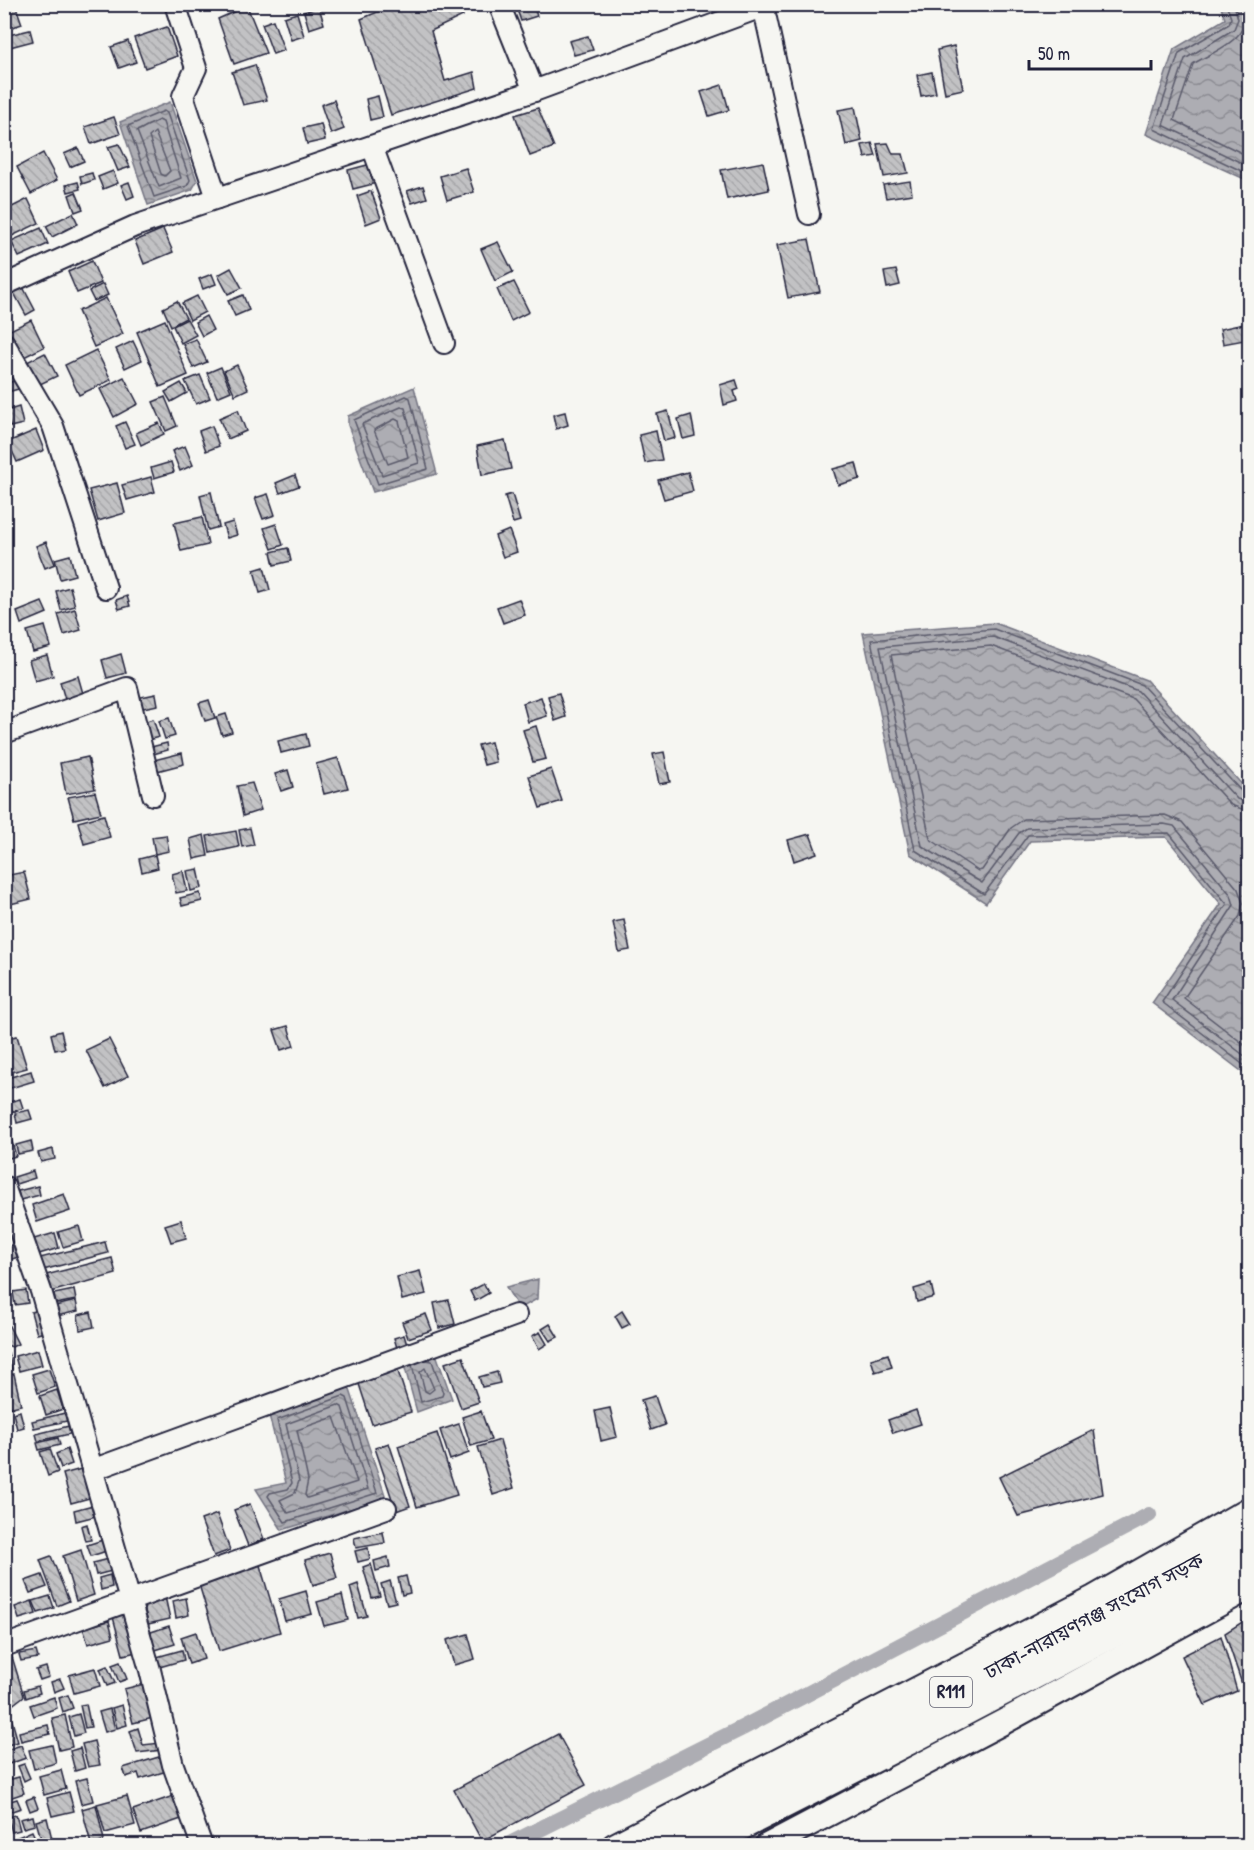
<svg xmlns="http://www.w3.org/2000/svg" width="1254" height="1850" viewBox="0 0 1254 1850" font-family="'Patrick Hand','Noto Sans Bengali',sans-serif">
<defs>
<pattern id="water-waves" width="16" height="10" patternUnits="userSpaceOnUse" patternTransform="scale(1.5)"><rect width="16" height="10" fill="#adadb3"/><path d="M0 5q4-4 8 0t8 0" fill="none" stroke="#8c8c93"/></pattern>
<pattern id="building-back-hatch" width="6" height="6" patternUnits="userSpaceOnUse" patternTransform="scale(1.5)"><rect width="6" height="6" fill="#c2c2c4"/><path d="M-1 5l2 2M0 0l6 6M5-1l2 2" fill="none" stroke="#a6a6a9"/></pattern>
</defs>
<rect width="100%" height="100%" fill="#f6f6f2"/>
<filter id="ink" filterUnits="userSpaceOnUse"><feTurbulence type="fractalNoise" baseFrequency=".0167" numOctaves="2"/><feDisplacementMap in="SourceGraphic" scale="12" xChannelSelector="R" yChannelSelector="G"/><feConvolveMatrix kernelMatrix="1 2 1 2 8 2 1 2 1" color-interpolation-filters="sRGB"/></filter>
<g filter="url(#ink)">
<g fill="url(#water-waves)" stroke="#757583" stroke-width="1.5">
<polygon points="1220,5 1249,5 1249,181 1146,134 1174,49 1225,19"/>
<polygon points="170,102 197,181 192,190 148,205 120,122"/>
<polygon points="414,387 437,474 373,492 348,425 348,416"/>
<polygon points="995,623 1146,680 1249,792 1249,1077 1152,1003 1221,904 1166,837 1030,841 986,903 910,854 863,633"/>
<polygon points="538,1279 537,1299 519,1309 506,1287"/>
<polygon points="435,1351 452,1399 417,1412 403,1361"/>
<polygon points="349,1387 386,1498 282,1530 256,1489 286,1483 269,1415"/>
</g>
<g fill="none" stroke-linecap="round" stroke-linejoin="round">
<g stroke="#5a5a6b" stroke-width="1.5">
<polyline points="1226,4 1231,18 1229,24 1179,53 1154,129 1250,175"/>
<polyline points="1234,4 1238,19 1234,29 1185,59 1163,125 1250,167"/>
<path d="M1244,4C1254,39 1216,50 1193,64L1174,120L1250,157"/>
<polygon points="164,111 167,113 190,180 187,186 154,197 128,126"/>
<polygon points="159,120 163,122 181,178 159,187 137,131"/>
<polygon points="155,132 170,171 165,176 161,174 149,137"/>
<polygon points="406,396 410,398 428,469 378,484 354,420"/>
<polygon points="401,407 405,408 419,463 382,475 362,424"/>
<polygon points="395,419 399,421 408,457 388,464 374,430"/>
<polyline points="1250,795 1243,793 1142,685 994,629 871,640 915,850 984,894 1028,835 1169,833 1227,904 1162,1002 1250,1070"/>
<polyline points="1250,803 1237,799 1138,691 993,637 880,647 922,846 982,883 1019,833 1027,828 1164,824 1174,826 1231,895 1234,905 1172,1000 1250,1060"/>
<polyline points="1250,812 1231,805 1133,699 991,646 891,655 930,839 978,871 982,870 1011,828 1024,819 1165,815 1182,822 1238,889 1243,903 1240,916 1184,998 1250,1049"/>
<polyline points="412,1365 421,1402 442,1396 443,1393 432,1361 426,1360"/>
<polygon points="425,1368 434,1389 429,1393 425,1391 420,1372"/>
<polygon points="343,1396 347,1398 377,1493 285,1522 268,1496 270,1493 288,1489 292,1483 277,1420"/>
<polygon points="338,1405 342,1407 368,1489 288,1513 280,1500 295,1493 299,1481 286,1424"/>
<polygon points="334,1417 357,1482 307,1498 305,1495 308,1480 297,1430"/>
</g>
<polyline stroke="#adadb3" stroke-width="16" points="506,1846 744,1727 1149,1515"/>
</g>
<g fill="url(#building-back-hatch)" stroke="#22223b" stroke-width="1.5">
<polygon points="15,4 22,24 4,30 4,8"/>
<polygon points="396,4 457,4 463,16 431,31 445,81 474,72 477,88 391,115 361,19"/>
<polygon points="515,4 533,4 537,16 521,21"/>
<polygon points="247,6 266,53 234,64 218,19"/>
<polygon points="319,7 324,24 309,29 304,12"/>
<polygon points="297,13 304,36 291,40 284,17"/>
<polygon points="273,20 284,50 273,54 262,24"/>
<polygon points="167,27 177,56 145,68 134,38"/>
<polygon points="30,30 33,41 6,48 4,36"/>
<polygon points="588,36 593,50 574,55 569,41"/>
<polygon points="128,41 136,62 119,68 111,47"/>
<polygon points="954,46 963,89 945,93 937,50"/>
<polygon points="255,65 267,100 243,105 232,72"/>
<polygon points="932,72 936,93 921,96 917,75"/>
<polygon points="722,85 729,110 709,116 701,92"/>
<polygon points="378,96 383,117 370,120 366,99"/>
<polygon points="334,100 344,129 331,134 321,105"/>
<polygon points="855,107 862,141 846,145 838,110"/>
<polygon points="538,108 554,147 530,156 515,115"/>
<polygon points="114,117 120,134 91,144 85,127"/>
<polygon points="321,124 325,140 307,144 303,128"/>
<polygon points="872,143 876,156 865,158 862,145"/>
<polygon points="888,143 893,154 903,154 908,173 884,177 877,144"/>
<polygon points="119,144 130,167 118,171 108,147"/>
<polygon points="78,148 84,161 70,167 64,154"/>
<polygon points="43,153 57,180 31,194 17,167"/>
<polygon points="763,162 769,190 727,199 721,170"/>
<polygon points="375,163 381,182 353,189 348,170"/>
<polygon points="466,168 474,192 447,200 440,176"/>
<polygon points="113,171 118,183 103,189 98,177"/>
<polygon points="92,173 94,180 82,184 80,176"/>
<polygon points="910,181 912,194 886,198 883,185"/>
<polygon points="78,182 80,189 68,192 66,185"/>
<polygon points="129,182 134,196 127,199 121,185"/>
<polygon points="423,186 427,198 412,203 407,191"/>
<polygon points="371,191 381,218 366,224 357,196"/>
<polygon points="76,192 83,209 75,212 69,195"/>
<polygon points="28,199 39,223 10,237 4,226 4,211"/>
<polygon points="73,213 78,224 52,237 46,226"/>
<polygon points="41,228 48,244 19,257 11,241"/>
<polygon points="163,229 173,252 144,264 135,241"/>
<polygon points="809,239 820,292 788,298 777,245"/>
<polygon points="498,242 513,272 495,281 481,249"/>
<polygon points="92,261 101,283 77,293 68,272"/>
<polygon points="231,268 242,288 228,294 218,275"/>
<polygon points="896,270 900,285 887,288 884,272"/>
<polygon points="212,274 216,284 203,289 199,279"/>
<polygon points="514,282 529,312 511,321 497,289"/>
<polygon points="103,284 108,295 94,301 89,291"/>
<polygon points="23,287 35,310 26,315 14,293"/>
<polygon points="243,295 249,310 235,316 228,301"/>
<polygon points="197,296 205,312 190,320 182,303"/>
<polygon points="106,298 123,334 94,347 78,311"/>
<polygon points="177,301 186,318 171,326 163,308"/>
<polygon points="206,316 213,330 202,336 195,322"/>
<polygon points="187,319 196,335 181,343 173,326"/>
<polygon points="31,320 44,347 22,358 8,331"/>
<polygon points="165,320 188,375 160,387 137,332"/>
<polygon points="1249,323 1250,339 1223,344 1220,329"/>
<polygon points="196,339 207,362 193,368 183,344"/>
<polygon points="133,341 142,360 125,368 116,349"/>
<polygon points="96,350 111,380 79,395 65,365"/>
<polygon points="45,353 57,376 36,386 25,363"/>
<polygon points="237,365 248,389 235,395 224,371"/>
<polygon points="221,367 231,391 217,397 207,373"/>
<polygon points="200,375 210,398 196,404 185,381"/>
<polygon points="124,377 138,404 114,417 100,389"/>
<polygon points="24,378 26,387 4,393 4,384"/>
<polygon points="736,380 739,389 734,391 737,401 724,405 720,385"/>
<polygon points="181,383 187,393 171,402 165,392"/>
<polygon points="165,397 177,426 166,431 153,402"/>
<polygon points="19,407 23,424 10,427 6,411"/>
<polygon points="238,410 246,431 228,439 219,418"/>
<polygon points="668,411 675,438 664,441 657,414"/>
<polygon points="565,412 568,425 556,429 553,415"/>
<polygon points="691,415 695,436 683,439 678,419"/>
<polygon points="125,422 135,444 125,448 116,426"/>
<polygon points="159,423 164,434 141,445 136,433"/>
<polygon points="212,426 219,446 206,451 199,431"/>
<polygon points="36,430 44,450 17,462 8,442"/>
<polygon points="656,431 662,460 645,463 639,435"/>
<polygon points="505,440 511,469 482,475 477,446"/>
<polygon points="185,446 193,465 180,471 172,451"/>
<polygon points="171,462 174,472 154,478 151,468"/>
<polygon points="856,463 860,479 838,485 833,469"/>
<polygon points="688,472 693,491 664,499 658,480"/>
<polygon points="295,475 299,486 280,493 276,483"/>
<polygon points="151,477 155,492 127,500 122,485"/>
<polygon points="117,483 125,513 98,521 89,490"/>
<polygon points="211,492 219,527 208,530 200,495"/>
<polygon points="268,494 275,515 263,519 255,498"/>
<polygon points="512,494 520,521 513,523 505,496"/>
<polygon points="202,517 208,545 181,551 174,523"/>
<polygon points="233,522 237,535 227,538 223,525"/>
<polygon points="276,524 283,545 272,549 264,528"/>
<polygon points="509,530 517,552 503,557 495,536"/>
<polygon points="46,542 55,564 45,568 36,546"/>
<polygon points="288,548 291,561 274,565 271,552"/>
<polygon points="70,555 75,575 60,579 55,559"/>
<polygon points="264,567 270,590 260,593 254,570"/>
<polygon points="70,587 75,606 61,610 56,591"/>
<polygon points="127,596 130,606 119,609 116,600"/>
<polygon points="519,599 525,615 503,623 497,607"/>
<polygon points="42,602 47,613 21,624 17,612"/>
<polygon points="75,609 81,630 64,635 58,614"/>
<polygon points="45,626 51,647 33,652 27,631"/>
<polygon points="121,654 126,673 107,678 102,660"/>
<polygon points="47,655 53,676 35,681 29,660"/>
<polygon points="78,676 84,697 66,703 60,682"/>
<polygon points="559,693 566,717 555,721 548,696"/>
<polygon points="156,694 158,705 138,709 136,698"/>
<polygon points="541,697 547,716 528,722 523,703"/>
<polygon points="209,700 215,718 205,721 199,703"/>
<polygon points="226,714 232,732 222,735 216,717"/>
<polygon points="169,718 175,736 165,739 159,721"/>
<polygon points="153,719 159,737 148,740 143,722"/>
<polygon points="536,726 546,759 533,762 523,730"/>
<polygon points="306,734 309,746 281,753 278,741"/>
<polygon points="491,742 496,762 484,765 478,745"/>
<polygon points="167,743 168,750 153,754 151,747"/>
<polygon points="664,752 670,782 659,784 653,754"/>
<polygon points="182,753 184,764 157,771 154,760"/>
<polygon points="88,757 95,789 66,794 60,763"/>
<polygon points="338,758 348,788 324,794 316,764"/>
<polygon points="551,769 562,801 540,808 529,776"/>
<polygon points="288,770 293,787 281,791 275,774"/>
<polygon points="252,783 261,810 243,816 237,786"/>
<polygon points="95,792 101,813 74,819 68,797"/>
<polygon points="104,815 110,837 84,844 78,822"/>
<polygon points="250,828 254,845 242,847 239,830"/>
<polygon points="236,831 239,847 210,853 207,836"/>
<polygon points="810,834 817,853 794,861 788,840"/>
<polygon points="166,835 169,851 155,854 152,837"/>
<polygon points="204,835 208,856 194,859 190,839"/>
<polygon points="155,855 158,868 142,872 139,859"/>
<polygon points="198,869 202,888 191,891 187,871"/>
<polygon points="183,871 187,891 176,893 172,874"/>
<polygon points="24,872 31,899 6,905 4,876"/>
<polygon points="200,893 202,901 182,906 180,898"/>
<polygon points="624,920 630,950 619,952 613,922"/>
<polygon points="288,1026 294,1046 281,1050 274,1030"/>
<polygon points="61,1031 65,1048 55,1050 51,1034"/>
<polygon points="17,1036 27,1068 4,1074 4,1039"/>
<polygon points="109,1039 128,1076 105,1088 86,1050"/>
<polygon points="31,1071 34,1081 4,1090 4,1079"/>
<polygon points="20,1099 23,1108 12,1112 9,1102"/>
<polygon points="29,1110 32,1119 17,1123 15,1113"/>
<polygon points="11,1138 16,1156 6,1159 4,1140"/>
<polygon points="31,1141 33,1151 18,1154 16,1145"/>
<polygon points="53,1149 55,1159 41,1162 38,1153"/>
<polygon points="33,1171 35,1178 16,1184 14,1177"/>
<polygon points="38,1186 40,1195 20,1200 18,1191"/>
<polygon points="64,1194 70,1211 37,1222 32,1205"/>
<polygon points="181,1220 186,1238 171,1242 165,1225"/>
<polygon points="79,1226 83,1241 63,1247 58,1232"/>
<polygon points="55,1233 59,1248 39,1254 34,1239"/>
<polygon points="105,1242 108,1253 43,1270 40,1258"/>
<polygon points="19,1243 22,1256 5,1261 4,1247"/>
<polygon points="112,1258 116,1274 50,1292 46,1275"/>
<polygon points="420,1271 426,1294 402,1300 397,1277"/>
<polygon points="484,1284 489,1293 475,1301 470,1291"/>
<polygon points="931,1284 934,1297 917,1302 914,1289"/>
<polygon points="26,1290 28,1303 15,1305 13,1292"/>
<polygon points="74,1290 76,1300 55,1304 54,1294"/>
<polygon points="449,1300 455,1324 439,1328 434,1303"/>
<polygon points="76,1301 78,1311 57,1316 55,1306"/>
<polygon points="43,1309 49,1331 37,1334 31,1312"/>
<polygon points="622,1311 630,1324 622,1328 615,1316"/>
<polygon points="91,1312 94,1327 80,1330 78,1315"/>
<polygon points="426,1314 432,1330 408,1338 402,1322"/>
<polygon points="8,1324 18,1344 12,1347 4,1344 4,1325"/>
<polygon points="550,1324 558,1337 550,1341 542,1329"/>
<polygon points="540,1332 547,1344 539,1349 532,1336"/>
<polygon points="404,1335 408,1348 398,1351 394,1338"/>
<polygon points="38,1350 42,1365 19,1371 15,1356"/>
<polygon points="8,1353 12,1369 4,1371 4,1354"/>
<polygon points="888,1354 892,1367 875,1372 871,1359"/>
<polygon points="463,1357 479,1402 461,1408 445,1363"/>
<polygon points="396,1365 411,1412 372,1424 357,1378"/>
<polygon points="49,1369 55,1387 38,1393 32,1374"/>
<polygon points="497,1372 500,1383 482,1387 479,1377"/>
<polygon points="14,1374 21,1405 4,1409 4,1376"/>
<polygon points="57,1390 63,1409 46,1415 40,1396"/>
<polygon points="655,1396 665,1425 651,1430 641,1400"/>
<polygon points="610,1408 617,1437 601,1441 595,1411"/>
<polygon points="916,1410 921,1424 893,1433 888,1420"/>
<polygon points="20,1411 24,1427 17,1429 13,1413"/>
<polygon points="481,1411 491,1440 471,1446 462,1417"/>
<polygon points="65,1413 67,1421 34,1428 32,1421"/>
<polygon points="459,1424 469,1453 450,1460 440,1430"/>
<polygon points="69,1426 70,1434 38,1441 36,1434"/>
<polygon points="1094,1430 1103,1494 1018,1516 999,1477"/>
<polygon points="437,1433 457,1495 417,1507 398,1446"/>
<polygon points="58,1438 60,1445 39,1450 37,1443"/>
<polygon points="500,1440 514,1488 493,1495 478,1447"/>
<polygon points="389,1443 410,1506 396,1511 375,1448"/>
<polygon points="50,1449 58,1472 48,1476 40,1452"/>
<polygon points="67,1449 72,1464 61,1468 56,1454"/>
<polygon points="85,1468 93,1497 71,1503 63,1474"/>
<polygon points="250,1504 264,1539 248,1546 234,1510"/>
<polygon points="93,1505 96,1516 76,1521 74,1510"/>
<polygon points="217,1514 230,1550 214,1556 201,1520"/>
<polygon points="87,1524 91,1540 85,1541 81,1526"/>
<polygon points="383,1532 385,1543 356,1548 354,1538"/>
<polygon points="109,1538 113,1549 91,1556 87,1545"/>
<polygon points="368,1548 370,1559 358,1562 355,1551"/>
<polygon points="81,1550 94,1595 76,1601 63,1556"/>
<polygon points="330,1553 337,1578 313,1585 305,1560"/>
<polygon points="51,1556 69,1601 57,1606 40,1560"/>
<polygon points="388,1557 390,1567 376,1571 374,1561"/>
<polygon points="113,1558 116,1570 96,1575 93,1563"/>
<polygon points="259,1562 280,1632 219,1651 198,1581"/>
<polygon points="371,1564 380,1596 372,1598 363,1567"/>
<polygon points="42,1575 47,1587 30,1593 25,1581"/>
<polygon points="110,1575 112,1587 101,1590 99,1578"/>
<polygon points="406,1576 410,1593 402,1595 398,1578"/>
<polygon points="390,1581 396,1602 387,1604 381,1584"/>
<polygon points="358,1584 367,1616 358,1618 350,1587"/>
<polygon points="306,1591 312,1614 285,1621 279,1599"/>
<polygon points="164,1592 170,1619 148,1624 142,1597"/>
<polygon points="342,1595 348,1620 324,1626 317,1602"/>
<polygon points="50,1596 54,1608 38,1613 33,1601"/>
<polygon points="186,1598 189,1615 176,1618 173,1601"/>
<polygon points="32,1601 36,1614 19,1619 15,1607"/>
<polygon points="126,1613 137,1652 123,1655 113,1617"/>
<polygon points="1250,1617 1250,1689 1244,1690 1225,1633"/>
<polygon points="109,1621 113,1637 88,1644 83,1628"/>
<polygon points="169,1626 175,1644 152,1651 148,1633"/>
<polygon points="196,1632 204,1659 189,1664 181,1637"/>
<polygon points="468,1634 475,1659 454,1665 447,1640"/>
<polygon points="1221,1636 1237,1691 1205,1705 1182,1656"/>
<polygon points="9,1647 24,1696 11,1706 4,1684 4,1649"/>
<polygon points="182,1650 184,1660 156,1668 153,1658"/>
<polygon points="36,1651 38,1658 21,1661 19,1654"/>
<polygon points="120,1662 127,1679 119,1682 112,1665"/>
<polygon points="107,1666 115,1683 107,1686 100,1669"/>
<polygon points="46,1667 49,1677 40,1680 36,1670"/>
<polygon points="95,1668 100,1686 74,1693 69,1675"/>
<polygon points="60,1679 64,1688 54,1692 51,1682"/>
<polygon points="144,1684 153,1718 133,1723 124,1689"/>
<polygon points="38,1686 40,1693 26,1698 24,1690"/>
<polygon points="68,1695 73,1708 63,1712 59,1698"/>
<polygon points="54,1697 57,1708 34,1716 30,1705"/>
<polygon points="86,1704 91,1727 85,1728 80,1705"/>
<polygon points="122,1705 127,1725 117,1728 112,1708"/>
<polygon points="110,1709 115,1729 105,1732 99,1712"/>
<polygon points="79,1714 84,1733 74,1736 69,1717"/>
<polygon points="65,1715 72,1747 59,1750 52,1718"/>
<polygon points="11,1717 18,1742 4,1746 4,1719"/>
<polygon points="48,1725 50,1734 21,1741 19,1732"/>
<polygon points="138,1728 143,1745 161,1743 162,1750 137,1753 130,1731"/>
<polygon points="558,1734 586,1785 482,1841 454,1790"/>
<polygon points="94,1741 100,1765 88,1767 82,1744"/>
<polygon points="21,1745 26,1758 9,1764 4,1751"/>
<polygon points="52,1745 56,1763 34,1769 29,1750"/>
<polygon points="80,1748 85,1768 75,1771 70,1751"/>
<polygon points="162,1756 167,1771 140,1779 138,1773 126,1777 123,1768"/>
<polygon points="24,1764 30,1778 24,1781 18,1766"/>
<polygon points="61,1770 66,1789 44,1795 39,1776"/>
<polygon points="19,1777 24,1793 4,1800 4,1781"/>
<polygon points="87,1778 93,1801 81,1804 75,1781"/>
<polygon points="69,1792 74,1811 52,1816 47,1798"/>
<polygon points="179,1794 187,1817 141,1833 133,1810"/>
<polygon points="127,1796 135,1825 105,1833 97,1804"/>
<polygon points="34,1797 38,1808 30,1811 26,1800"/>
<polygon points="17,1799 21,1808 6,1813 4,1803"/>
<polygon points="96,1805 104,1840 91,1844 82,1809"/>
<polygon points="16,1815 20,1830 12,1832 8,1817"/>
<polygon points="33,1816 35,1825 23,1828 20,1819"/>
<polygon points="47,1818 53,1843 43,1846 36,1821"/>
<polygon points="32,1831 39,1846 19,1846 16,1838"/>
</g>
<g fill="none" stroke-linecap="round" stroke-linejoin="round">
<g stroke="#22223b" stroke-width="24">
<g id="minor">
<polyline points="175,4 196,68 183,96 217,198"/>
<polyline points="499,4 534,91"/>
<polyline points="372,146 444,343"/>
<polyline points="4,285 135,226 534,91 756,9 765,14 809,214"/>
<polyline points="4,343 53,426 106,588"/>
<polyline points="4,733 127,688 153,795"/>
<polyline points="4,1186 41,1291 150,1670 173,1765 202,1846"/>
<polyline points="92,1470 516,1315"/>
<polyline points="4,1646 386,1508"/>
</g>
</g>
<g stroke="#22223b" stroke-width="28">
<g id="tertiary">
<polyline points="614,1846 1094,1598 1250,1509"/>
<polyline points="767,1846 1005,1721 1250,1587"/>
</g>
</g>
<g stroke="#22223b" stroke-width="34">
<g id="primary">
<polyline points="650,1846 1073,1629 1250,1534"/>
<polyline points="699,1846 921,1733 1250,1560"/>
</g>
</g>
<use href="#minor" stroke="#f6f6f2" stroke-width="20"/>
<use href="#tertiary" stroke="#f6f6f2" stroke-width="24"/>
<use href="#primary" stroke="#f6f6f2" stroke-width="30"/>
</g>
</g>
<g text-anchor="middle" stroke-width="6" stroke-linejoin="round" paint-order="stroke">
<rect fill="#f6f6f2" stroke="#626272" stroke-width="1.5" x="930" y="1677" width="42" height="30" rx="4.5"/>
<g font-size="18" font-weight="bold" fill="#22223b">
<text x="951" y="1698">R111</text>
</g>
<g font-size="20" fill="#22223b" stroke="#f6f6f2">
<text transform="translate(1094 1616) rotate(-28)" y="7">ঢাকা-নারায়ণগঞ্জ সংযোগ সড়ক</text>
</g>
</g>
<rect width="1254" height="1850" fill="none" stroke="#f6f6f2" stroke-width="24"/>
<rect x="12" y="12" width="1230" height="1826" fill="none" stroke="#22223b" stroke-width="2" filter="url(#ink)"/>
<path d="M1029 60v9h122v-9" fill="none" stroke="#22223b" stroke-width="3"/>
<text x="1038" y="60" font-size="18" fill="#22223b" stroke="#f6f6f2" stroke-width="4.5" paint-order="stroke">50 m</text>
</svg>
